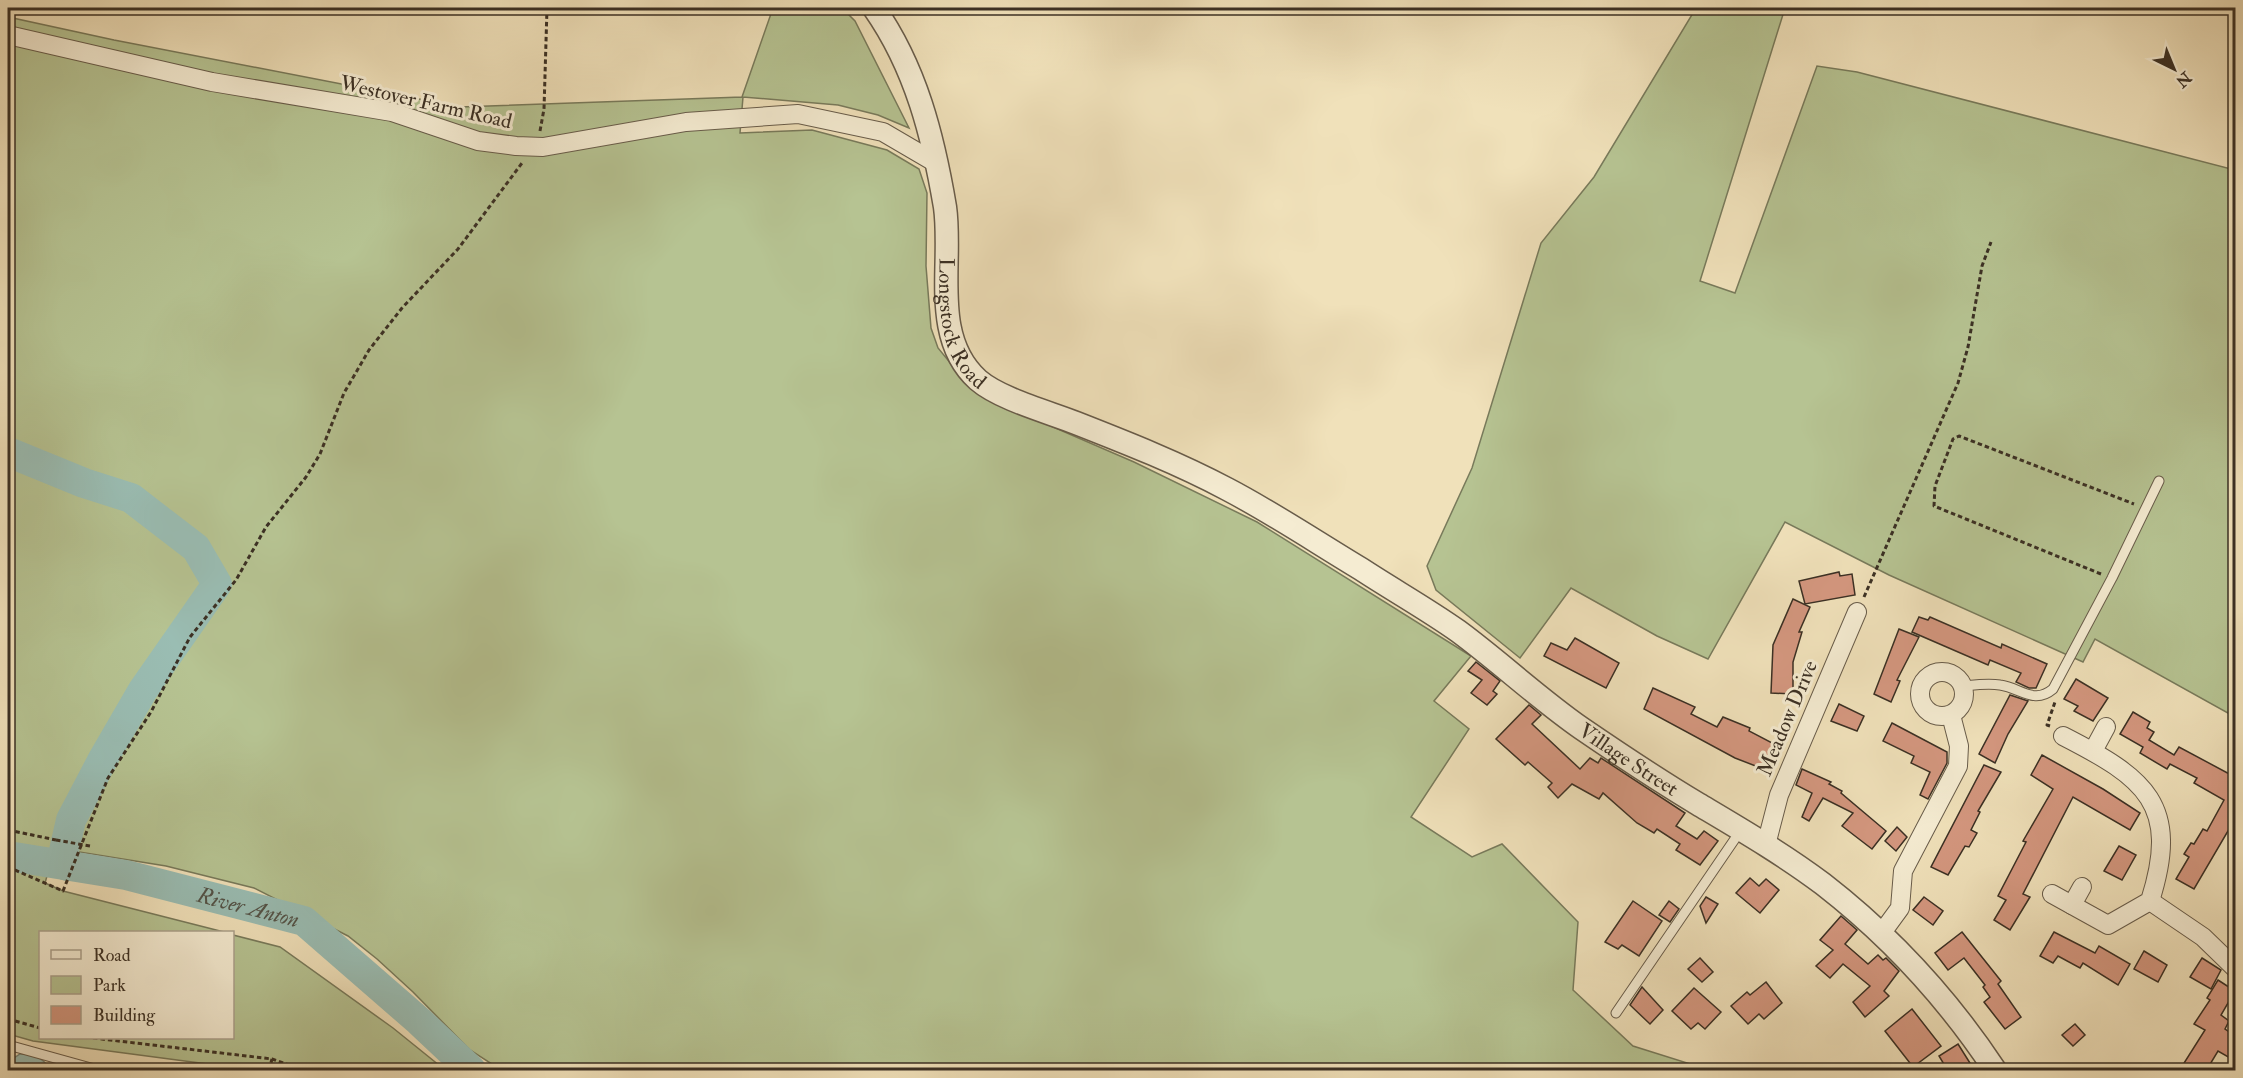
<svg xmlns="http://www.w3.org/2000/svg" width="2243" height="1078" viewBox="0 0 2243 1078" font-family="'IM FELL Double Pica',serif">
<rect width="100%" height="100%" fill="#f0e1ba"/>
<filter id="stains"><feTurbulence type="fractalNoise" baseFrequency=".00333" numOctaves="4"/><feColorMatrix values="0 0 0 0 .2 0 0 0 0 .09 0 0 0 0 .02 0 0 0 .5 -.17"/></filter>
<radialGradient id="worn" r=".72"><stop offset=".6" stop-color="#630" stop-opacity="0"/><stop offset="1" stop-color="#630" stop-opacity=".3"/></radialGradient>
<g fill="#b6c392" stroke="#787a5b" stroke-width="1.5">
<polygon points="773,8 842,8 855,21 909,128 878,115 838,105 743,97 740,133 812,130 887,150 919,169 927,193 926,266 931,328 938,348 956,370 1002,405 1134,462 1257,522 1471,656 1434,701 1469,729 1411,817 1472,857 1502,844 1578,922 1573,990 1633,1046 1700,1067 1701,1070 501,1070 470,1050 413,992 377,959 348,936 254,888 166,866 55,848 45,883 63,891 224,932 40,932 40,1038 232,1038 233,935 280,947 393,1028 445,1070 253,1070 33,1041 8,1034 8,17 114,40 460,107 742,97"/>
<polygon points="1696,8 1785,8 1700,281 1735,293 1817,66 1857,72 2235,170 2235,717 2095,639 2083,662 1889,575 1785,522 1708,659 1657,636 1571,588 1520,658 1436,590 1427,566 1472,468 1541,243 1594,177"/>
</g>
<path fill="#9abdb3" stroke="#74857a" stroke-width="1.5" d="M20,1054C34,1053 44,1058 50,1070H8V1062Z"/>
<g fill="none" stroke-linecap="round" stroke-linejoin="round">
<g stroke="#9abdb3" stroke-width="30">
<polyline points="8,452 84,483 131,498 196,548 217,584 143,690 103,759 71,820 63,855 67,866"/>
<path id="s1" d="M8,856L126,875L304,921L419,1021L471,1070"/>
</g>
</g>
<g fill="#d4977f" stroke="#3b3024" stroke-width="1.5">
<polygon points="1839,572 1840,576 1852,574 1855,595 1805,604 1799,581"/>
<polygon points="1793,599 1810,607 1799,632 1802,632 1793,662 1793,694 1771,693 1773,645"/>
<polygon points="1919,617 1928,620 1930,617 2001,648 2002,644 2047,664 2036,688 2029,688 2016,682 2021,673 1990,660 1988,665 1912,632"/>
<polygon points="1899,629 1919,637 1897,680 1900,681 1891,702 1874,694"/>
<polygon points="1575,638 1619,663 1606,688 1544,656 1551,643 1567,650"/>
<polygon points="1476,662 1500,681 1493,691 1497,694 1487,705 1471,693 1482,680 1468,671"/>
<polygon points="2076,679 2108,698 2093,721 2074,711 2078,706 2064,699"/>
<polygon points="1653,688 1695,707 1691,714 1717,727 1723,717 1750,728 1749,731 1778,746 1766,770 1735,758 1644,709"/>
<polygon points="2010,695 2028,701 2008,734 1995,763 1979,754"/>
<polygon points="1839,704 1864,716 1857,731 1831,721"/>
<polygon points="1529,705 1541,715 1532,724 1580,769 1590,758 1598,763 1601,758 1685,813 1676,826 1697,839 1704,831 1718,841 1700,865 1676,850 1680,844 1657,829 1654,833 1637,823 1603,793 1599,799 1572,784 1558,798 1548,787 1552,783 1528,762 1525,765 1496,739"/>
<polygon points="2133,712 2150,722 2147,728 2154,732 2149,740 2174,755 2179,747 2235,777 2235,819 2194,889 2176,879 2189,857 2184,854 2191,843 2194,844 2203,829 2207,831 2224,800 2194,783 2197,778 2170,764 2167,769 2140,753 2143,747 2120,734"/>
<polygon points="1892,723 1947,752 1947,763 1928,799 1920,795 1930,772 1911,763 1914,756 1883,741"/>
<polygon points="2042,755 2103,789 2140,813 2130,830 2073,797 2023,894 2030,897 2010,930 1994,920 2006,900 1998,896 2026,842 2023,841 2053,789 2031,775"/>
<polygon points="1984,765 2001,772 1978,811 1980,812 1971,830 1977,833 1969,847 1965,846 1948,875 1931,867"/>
<polygon points="1802,769 1831,782 1829,784 1842,791 1841,793 1886,831 1872,849 1842,826 1853,813 1823,798 1809,821 1802,817 1812,793 1796,785"/>
<polygon points="1897,827 1907,837 1896,851 1885,841"/>
<polygon points="2119,846 2136,855 2122,880 2104,871"/>
<polygon points="1750,878 1759,886 1766,879 1779,890 1760,913 1736,893"/>
<polygon points="1706,897 1718,904 1706,923 1700,906"/>
<polygon points="1924,897 1943,911 1933,925 1913,910"/>
<polygon points="1633,901 1662,921 1639,956 1622,945 1618,949 1605,942"/>
<polygon points="1669,901 1679,909 1670,922 1659,915"/>
<polygon points="1841,916 1857,930 1845,944 1868,964 1878,955 1883,960 1886,958 1899,971 1884,991 1889,996 1865,1017 1853,1002 1870,986 1843,964 1830,978 1816,966 1833,950 1820,940"/>
<polygon points="1962,932 2001,981 1998,984 2021,1017 2005,1029 1984,1002 1990,997 1983,987 1985,985 1964,958 1948,970 1935,953"/>
<polygon points="2054,932 2095,953 2099,946 2130,964 2118,985 2083,963 2080,968 2058,956 2053,963 2040,956"/>
<polygon points="2144,951 2167,965 2158,982 2134,969"/>
<polygon points="1700,958 1713,972 1702,982 1688,969"/>
<polygon points="2202,958 2221,970 2211,989 2190,977"/>
<polygon points="2218,980 2235,991 2221,1015 2229,1021 2225,1029 2235,1036 2235,1048 2230,1058 2218,1051 2206,1071 2179,1071 2205,1030 2194,1024 2210,1000 2207,998"/>
<polygon points="1766,982 1782,1003 1764,1019 1759,1014 1748,1024 1731,1006 1747,992 1750,995"/>
<polygon points="1642,987 1663,1010 1650,1024 1630,1005"/>
<polygon points="1694,988 1721,1012 1705,1029 1698,1023 1691,1029 1672,1011"/>
<polygon points="1912,1009 1941,1046 1913,1067 1885,1031"/>
<polygon points="2075,1024 2085,1035 2073,1046 2062,1035"/>
<polygon points="1958,1044 1975,1071 1948,1071 1939,1056"/>
</g>
<g fill="none" stroke-linecap="round" stroke-linejoin="round">
<g stroke="#685c4a" stroke-width="11">
<g id="service">
<path d="M1962,686C1974,685 1988,683 2000,685C2021,688 2034,705 2053,689L2112,578L2159,481"/>
<polyline points="1616,1013 1741,830"/>
<polyline points="8,1045 98,1070"/>
</g>
</g>
<g stroke="#685c4a" stroke-width="20">
<g id="minor">
<polyline points="8,35 212,82 392,112 478,141 516,146 543,147 686,122 798,114 883,132 936,163"/>
<circle cx="1942" cy="694" r="22"/>
<polyline points="2093,751 2106,727"/>
<polyline points="1766,845 1779,795 1857,612"/>
<path d="M2052,894L2108,925L2150,901C2181,804 2145,778 2063,736"/>
<polyline points="2150,901 2203,937 2236,969"/>
<polyline points="2072,905 2082,887"/>
<polyline points="1881,934 1900,908 1903,871 1958,766 1959,746 1951,715"/>
</g>
</g>
<g stroke="#685c4a" stroke-width="25">
<g id="tertiary">
<path id="s2" d="M874,8C916,68 933,136 945,207C953,263 930,337 978,380C1000,399 1048,412 1076,423C1127,443 1178,463 1227,489C1273,513 1316,542 1361,569C1393,590 1427,609 1458,631C1500,662 1538,698 1581,728C1619,754 1658,780 1698,804C1740,829 1783,854 1823,884C1890,936 1948,999 1995,1070"/>
</g>
</g>
<g stroke="#3b3024" stroke-width="3" stroke-dasharray="4.5 3" stroke-linecap="butt">
<polyline points="540,131 544,109 547,8"/>
<polyline points="2101,574 1934,506 1935,486 1953,439 1959,436 2134,504"/>
<polyline points="1864,597 1958,383 1968,347 1982,266 1991,242"/>
<polyline points="2050,726 2047,725 2055,702"/>
<polyline points="8,830 56,840"/>
<polyline points="8,867 63,891 108,778 151,712 190,637 236,580 266,527 306,477 320,454 344,393 369,350 402,308 458,249 522,163"/>
<polyline points="8,1019 40,1028"/>
<polyline points="93,1038 272,1059 303,1070"/>
<polyline points="269,1070 272,1059"/>
</g>
<use href="#service" stroke="#f5ecd2" stroke-width="9"/>
<use href="#minor" stroke="#f5ecd2" stroke-width="18"/>
<use href="#tertiary" stroke="#f5ecd2" stroke-width="22"/>
<polyline stroke="#3b3024" stroke-width="3" stroke-dasharray="4.5 3" stroke-linecap="butt" points="56,840 90,846"/>
</g>
<g text-anchor="middle" stroke-width="6" stroke-linejoin="round" paint-order="stroke">
<g font-size="21" fill="#3b3024" stroke="#f5ecd2">
<text transform="translate(426 102) rotate(13)" y="7">Westover Farm Road</text>
<text dy="7" stroke="none"><textPath href="#s2" startOffset="333">Longstock Road</textPath></text>
<text transform="translate(1787 718) rotate(-67)" y="7">Meadow Drive</text>
<text dy="7" stroke="none"><textPath href="#s2" startOffset="1152">Village Street</textPath></text>
</g>
<g font-size="22" font-style="italic" fill="#535348" stroke="#f5ecd2">
<text dy="8" stroke="none"><textPath href="#s1" startOffset="246">River Anton</textPath></text>
</g>
</g>
<rect width="2243" height="1078" fill="none" stroke="#f0e1ba" stroke-width="30"/>
<rect x="9" y="9" width="2225" height="1060" fill="none" stroke="#3b3024" stroke-width="3"/>
<rect x="15" y="15" width="2213" height="1048" fill="none" stroke="#3b3024" stroke-width="1.5"/>
<rect x="39" y="931" width="195" height="108" fill="#f5ecd2" stroke="#aba18c" stroke-width="1.5"/>
<rect x="51" y="950" width="30" height="9" fill="#f5ecd2" stroke="#aba18c" stroke-width="1.5"/>
<text x="93" y="961" font-size="18" fill="#3b3024">Road</text>
<rect x="51" y="976" width="30" height="18" fill="#b6c392" stroke="#aba18c" stroke-width="1.5"/>
<text x="93" y="991" font-size="18" fill="#3b3024">Park</text>
<rect x="51" y="1006" width="30" height="18" fill="#d4977f" stroke="#aba18c" stroke-width="1.5"/>
<text x="93" y="1021" font-size="18" fill="#3b3024">Building</text>
<g transform="translate(2174 69) rotate(137)" stroke="#f5ecd2" stroke-width="4.5" paint-order="stroke">
<path d="M0-4.5L10 22L0 15L-10 22Z" fill="#3b3024"/>
<text y="-9" font-size="16" font-weight="bold" text-anchor="middle" fill="#3b3024">N</text>
</g>
<rect width="100%" height="100%" filter="url(#stains)"/>
<rect width="100%" height="100%" fill="url(#worn)"/>
</svg>
